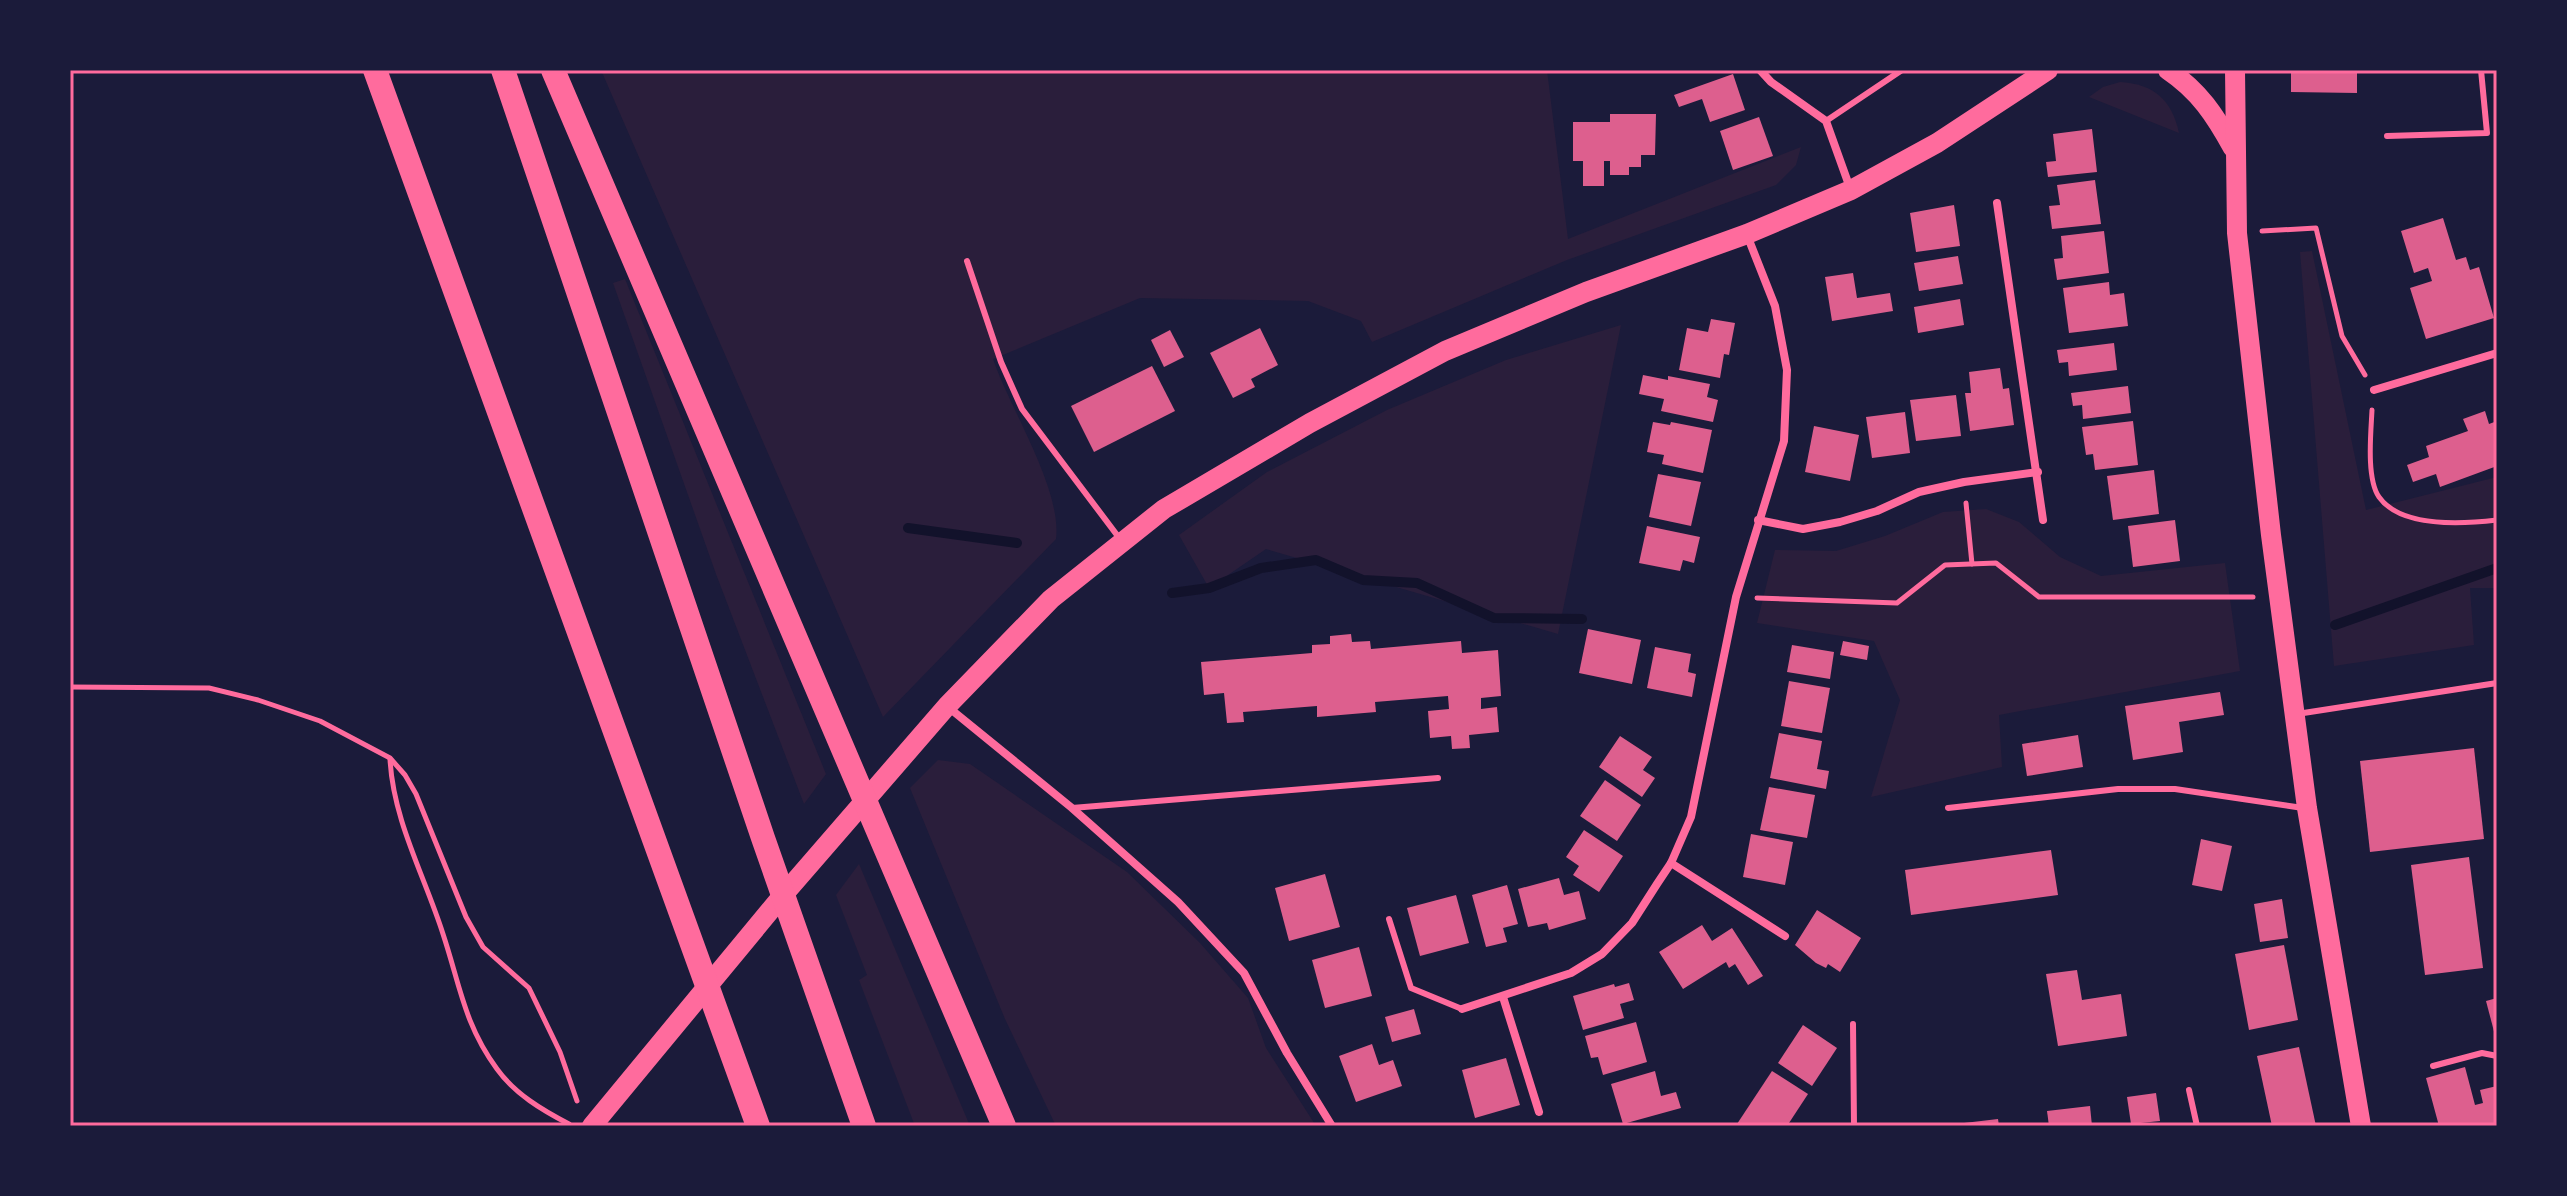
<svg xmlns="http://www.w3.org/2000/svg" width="2567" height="1196" viewBox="0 0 2567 1196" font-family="'Varela Round',sans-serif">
<rect width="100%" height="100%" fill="#1b1b3a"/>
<g fill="#2a1e3b">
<path d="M601,70H1547L1568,239L1801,147L1796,165L1776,185L1567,260L1372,342L1361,321L1308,301L1140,298L993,359C1010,409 1062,489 1056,539L883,717Z"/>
<path d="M2120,82C2154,84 2172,100 2179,133L2089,97L2103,87Z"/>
<polygon points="2312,251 2366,510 2497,477 2497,588 2470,588 2474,645 2334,666 2300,252"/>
<polygon points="625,279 826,774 804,804 716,574 613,283"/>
<polygon points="1621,325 1558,634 1266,549 1209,588 1179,535 1267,472 1387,410 1506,360"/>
<polygon points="1986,509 2019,522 2060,557 2101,576 2225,563 2240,671 1999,715 2002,767 1871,797 1900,700 1874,641 1757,623 1775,550 1836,551 1885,536 1943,512"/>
<polygon points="938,760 970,764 1127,872 1200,943 1248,998 1266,1048 1316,1126 1056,1126 1005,1019 910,788"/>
<polygon points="859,864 970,1126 915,1126 859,980 867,975 836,895"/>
</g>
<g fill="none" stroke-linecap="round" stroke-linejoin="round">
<g stroke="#12122b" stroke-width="10">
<polyline points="908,528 1017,543"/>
<polyline points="1172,593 1209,588 1261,568 1316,560 1363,580 1417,583 1494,618 1582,619"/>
<polyline points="2335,625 2497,568"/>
</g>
</g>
<g fill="#dd5f8e">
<polygon points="2291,70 2357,70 2357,93 2291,92"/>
<polygon points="1733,74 1745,110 1710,122 1702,99 1679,107 1674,95"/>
<polygon points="1610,114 1656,114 1655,155 1641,155 1641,167 1629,167 1629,175 1610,175 1610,161 1604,161 1604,186 1583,186 1583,161 1573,161 1573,122 1610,122"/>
<polygon points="1759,117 1773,156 1733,170 1720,131"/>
<polygon points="2092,129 2097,172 2048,177 2046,162 2056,161 2053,134"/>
<polygon points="2095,180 2101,224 2052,229 2049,206 2060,205 2057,185"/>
<polygon points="1954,205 1960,246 1916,252 1910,213"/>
<polygon points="2443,218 2456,260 2466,257 2470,270 2479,267 2494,318 2426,339 2410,288 2432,281 2428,268 2414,273 2401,231"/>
<polygon points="2104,231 2109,273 2057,280 2054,259 2063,258 2061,236"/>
<polygon points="1958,256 1963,284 1919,291 1914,263"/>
<polygon points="1853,273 1857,298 1890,293 1893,311 1832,321 1825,277"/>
<polygon points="2109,282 2110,295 2124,293 2128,326 2069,333 2063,288"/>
<polygon points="1960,299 1964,325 1918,333 1914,307"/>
<polygon points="1711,319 1735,323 1729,355 1724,354 1720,378 1679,370 1687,328 1708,332"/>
<polygon points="1260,328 1278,365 1251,379 1255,387 1233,398 1210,353"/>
<polygon points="1170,330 1184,357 1164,367 1151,340"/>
<polygon points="2114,343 2117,370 2069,376 2068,362 2059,363 2057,350"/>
<polygon points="1152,366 1175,411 1094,452 1071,406"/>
<polygon points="2000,368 2003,389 2009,388 2014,425 1970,431 1965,393 1971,393 1969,372"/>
<polygon points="1643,375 1668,380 1668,376 1710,384 1707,397 1718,400 1713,422 1661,411 1664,399 1639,394"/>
<polygon points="2128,386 2131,413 2083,419 2082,405 2073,406 2071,393"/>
<polygon points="1956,395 1961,436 1916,441 1910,400"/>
<polygon points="2485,411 2489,424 2497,421 2497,466 2440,487 2436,474 2413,482 2407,465 2429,457 2426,446 2468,431 2463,419"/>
<polygon points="1905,412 1910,453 1872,458 1866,417"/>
<polygon points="2133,421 2138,465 2095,470 2093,454 2086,455 2082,427"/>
<polygon points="1653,422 1670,425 1671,422 1712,430 1703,473 1662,464 1664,455 1647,452"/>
<polygon points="1814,426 1859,435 1850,481 1805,472"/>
<polygon points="2154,470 2159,514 2113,520 2107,476"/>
<polygon points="1658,474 1701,482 1691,526 1649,517"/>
<polygon points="2175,520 2180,561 2133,567 2128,526"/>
<polygon points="1647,526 1700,537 1694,563 1683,560 1680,571 1639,563"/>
<polygon points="1588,629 1641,640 1632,684 1579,673"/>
<polygon points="1351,634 1352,642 1370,641 1371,649 1461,641 1462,653 1498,650 1501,696 1481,698 1481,709 1497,707 1499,732 1469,735 1470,748 1452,749 1451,736 1430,738 1428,711 1449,709 1448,696 1375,702 1376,712 1317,717 1317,706 1243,712 1244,722 1227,723 1224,693 1204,695 1201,662 1312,653 1312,645 1330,644 1330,636"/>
<polygon points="1843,641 1869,646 1867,660 1840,655"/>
<polygon points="1792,645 1834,652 1830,679 1787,672"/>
<polygon points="1655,647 1691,654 1688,672 1696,674 1692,697 1647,688"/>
<polygon points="1789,681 1830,688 1822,733 1781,726"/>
<polygon points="2220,692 2224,715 2179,722 2183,752 2133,760 2125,706"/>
<polygon points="1779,733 1822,741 1817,769 1829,771 1826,789 1770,778"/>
<polygon points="2078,735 2083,767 2027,776 2022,744"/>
<polygon points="1620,736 1652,757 1643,770 1655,778 1642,797 1599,767"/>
<polygon points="2474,748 2484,839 2370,852 2360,761"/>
<polygon points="1605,780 1641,805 1617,841 1580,816"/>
<polygon points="1769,787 1815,795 1807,838 1760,830"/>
<polygon points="1584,830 1623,856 1599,892 1573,875 1579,866 1566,857"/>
<polygon points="1751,834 1793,842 1785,885 1743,877"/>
<polygon points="2201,839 2232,846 2222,891 2192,885"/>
<polygon points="2051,850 2058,895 1911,915 1905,870"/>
<polygon points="2469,857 2483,968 2425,975 2411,865"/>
<polygon points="1325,874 1340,927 1289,941 1275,888"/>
<polygon points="1559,878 1564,895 1579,891 1586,919 1549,930 1547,923 1528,927 1518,889"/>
<polygon points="1507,885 1518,924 1503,928 1507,942 1486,947 1472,895"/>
<polygon points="1456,895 1469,943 1420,956 1407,908"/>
<polygon points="2282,899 2288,938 2260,942 2254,904"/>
<polygon points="1817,910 1861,938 1840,972 1828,964 1826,968 1816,963 1795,945"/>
<polygon points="1702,925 1712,941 1732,928 1763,976 1748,985 1735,964 1729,968 1726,962 1683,989 1659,952"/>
<polygon points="2284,945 2298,1020 2249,1030 2235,954"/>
<polygon points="1359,947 1372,996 1325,1008 1312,960"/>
<polygon points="2077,970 2082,1000 2121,994 2127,1036 2058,1046 2046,974"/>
<polygon points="1629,983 1634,1000 1620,1004 1624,1018 1583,1030 1573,996 1614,984 1615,987"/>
<polygon points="2497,998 2497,1039 2496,1039 2486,1001"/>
<polygon points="1414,1009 1421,1034 1392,1042 1385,1017"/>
<polygon points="1636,1022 1647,1062 1603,1075 1598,1057 1591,1058 1585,1036"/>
<polygon points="1803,1025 1837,1048 1812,1086 1778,1063"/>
<polygon points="1372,1044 1379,1065 1393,1060 1402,1086 1356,1102 1339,1056"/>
<polygon points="2299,1047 2316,1126 2272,1126 2257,1056"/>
<polygon points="1506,1058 1520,1105 1475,1118 1462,1070"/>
<polygon points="2465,1067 2475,1105 2483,1103 2480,1090 2497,1086 2497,1126 2439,1126 2426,1078"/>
<polygon points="1655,1071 1661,1096 1676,1092 1681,1108 1623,1124 1611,1084"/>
<polygon points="1772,1071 1808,1094 1787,1126 1741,1126 1737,1124"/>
<polygon points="2156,1093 2160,1121 2131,1124 2127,1097"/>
<polygon points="2090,1106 2092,1126 2049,1126 2047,1111"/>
<polygon points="1998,1119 1999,1126 1964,1126 1964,1123"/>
</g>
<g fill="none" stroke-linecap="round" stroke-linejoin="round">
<g stroke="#ff6b9d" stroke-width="5">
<polyline points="2262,231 2316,228 2342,336 2365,375"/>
<path d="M2372,410C2371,432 2366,478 2379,497C2401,528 2463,524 2497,520"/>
<polyline points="1966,503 1972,564"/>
<polyline points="1757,598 1897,603 1945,565 1996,563 2039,597 2253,597"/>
<polyline points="70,687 209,688 258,700 320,721 390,758 405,775 416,794 466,917 483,947 529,988 560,1052 577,1101"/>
<path d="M390,759C393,820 425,877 443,934C460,985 464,1024 497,1069C515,1094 542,1110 569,1124"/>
</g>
<g stroke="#ff6b9d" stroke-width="6">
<polyline points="1826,121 1902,70"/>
<polyline points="2387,136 2487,133 2481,70"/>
<polyline points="967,261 1001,362 1022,409 1120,539"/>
<polyline points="2297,714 2497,683"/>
<polyline points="1072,808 1438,778"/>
<polyline points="1948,808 2118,789 2175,789 2303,808"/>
<polyline points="1389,919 1411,988 1462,1009"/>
<polyline points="1853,1024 1854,1126"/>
<polyline points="2433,1066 2482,1053 2497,1056"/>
<polyline points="2189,1090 2197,1126"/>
</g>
<g stroke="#ff6b9d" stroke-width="8">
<polyline points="1760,70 1771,82 1826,121 1850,188"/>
<polyline points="1997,203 2043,520"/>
<polyline points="2374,390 2497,353"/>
<polyline points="1758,520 1803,529 1840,522 1877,511 1919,492 1964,482 2038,472"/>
<polyline points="948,707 1072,808 1178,902 1244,973 1287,1053 1332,1126"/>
<polyline points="1671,863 1785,936"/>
<polyline points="1503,997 1539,1112"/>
<polyline points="1462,1009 1571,973 1602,954 1632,923 1657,884 1671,863 1691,817 1736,597 1784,441 1787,370 1775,306 1747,235"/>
</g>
<g stroke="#ff6b9d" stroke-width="20">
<path d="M2168,70C2199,91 2215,115 2233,148"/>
<polyline points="2235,70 2237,233 2271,535 2307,808 2361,1126"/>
<polyline points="592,1126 778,901 947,706 1051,599 1164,509 1310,423 1445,351 1586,292 1747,234 1851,190 1937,143 2048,70"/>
</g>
<g stroke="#ff6b9d" stroke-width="24">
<polyline points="375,70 758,1126"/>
<polyline points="503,70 763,838 864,1126"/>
<polyline points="553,70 1004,1126"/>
</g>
</g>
<rect width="2567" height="1196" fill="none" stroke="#1b1b3a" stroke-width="144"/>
<rect x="72" y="72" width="2423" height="1052" fill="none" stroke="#ff6b9d" stroke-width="3"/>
</svg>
